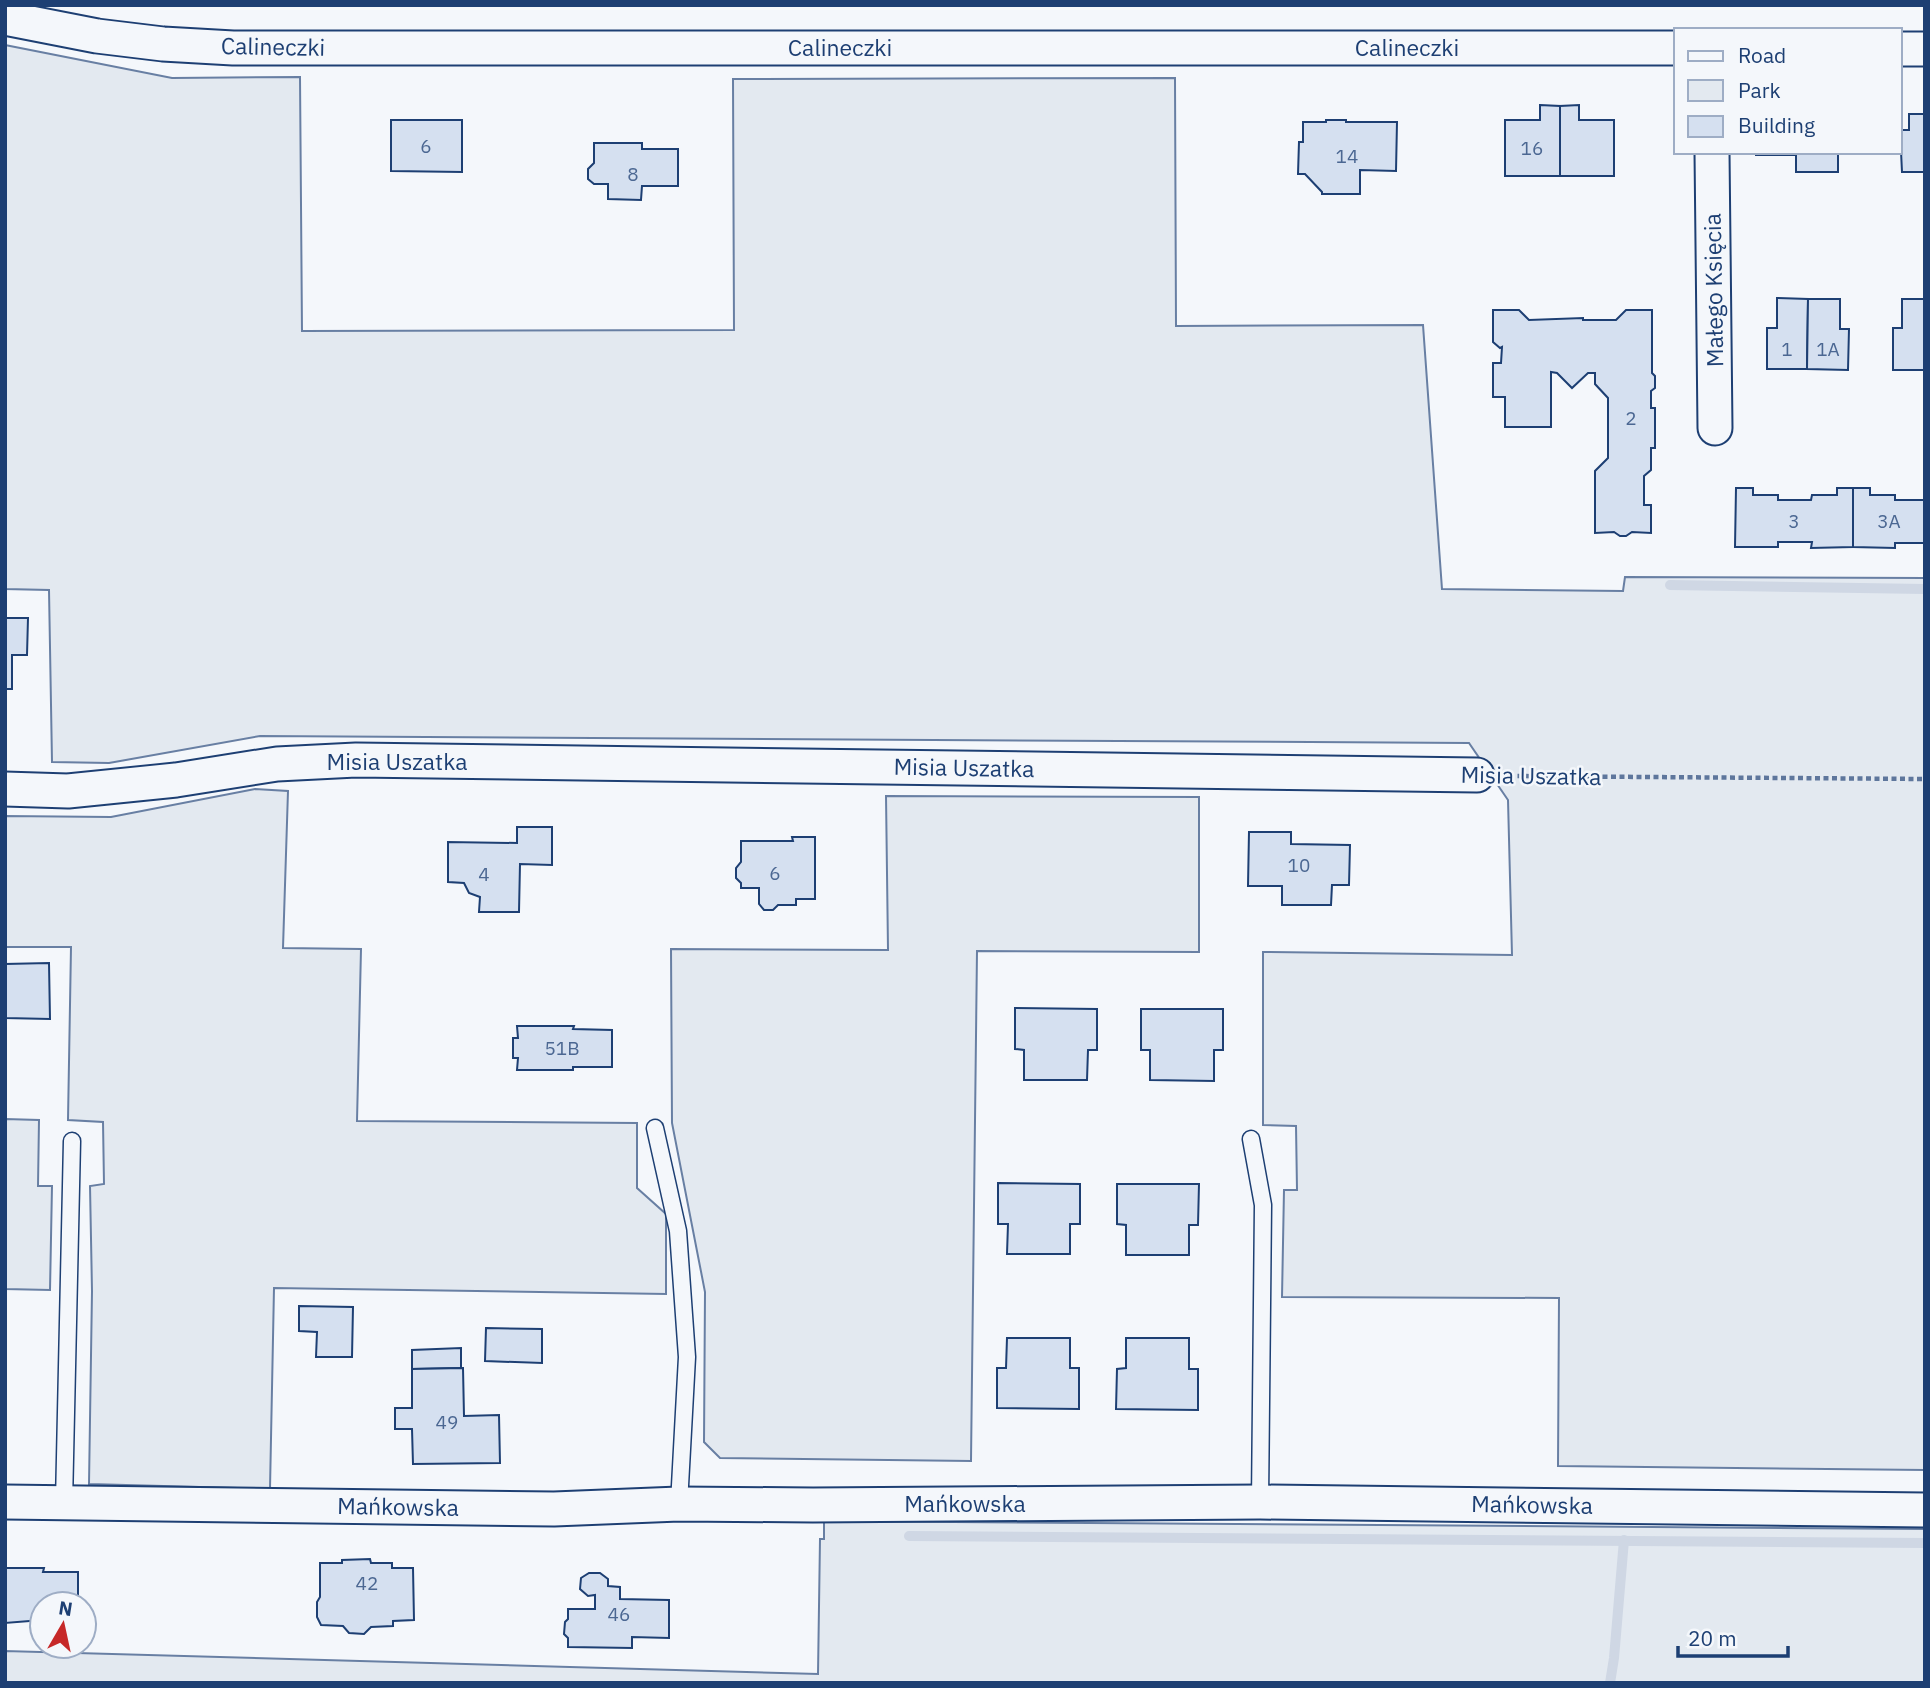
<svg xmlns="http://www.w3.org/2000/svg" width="1930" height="1688" viewBox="0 0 1930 1688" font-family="'IBM Plex Sans',sans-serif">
<rect width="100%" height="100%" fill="#f4f7fb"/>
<g fill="#e3e9f0" stroke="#687fa3" stroke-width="2">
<polygon points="5,45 172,78 300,77 302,331 734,330 733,79 1175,78 1176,326 1423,325 1442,589 1623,591 1625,577 1925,578 1925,1470 1558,1466 1559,1298 1282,1297 1284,1190 1297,1190 1296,1126 1263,1125 1263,952 1512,955 1508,800 1469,743 260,736 109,763 52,762 49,590 5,589"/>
<polygon points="255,789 288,791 283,948 361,949 357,1121 637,1123 637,1188 666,1214 666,1294 274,1288 270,1489 89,1484 92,1291 90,1186 104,1184 103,1122 68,1120 71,947 5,947 5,816 111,817"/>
<polygon points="886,796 1199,797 1199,952 977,951 971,1461 720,1458 704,1442 705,1292 672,1123 671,949 888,950"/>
<polygon points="5,1119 39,1120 38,1186 52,1186 50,1290 5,1289"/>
<polygon points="824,1521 1925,1529 1925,1683 5,1683 5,1651 818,1674 820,1539 824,1539"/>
</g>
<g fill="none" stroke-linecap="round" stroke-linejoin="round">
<g stroke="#cfd7e4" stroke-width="10">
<polyline points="1670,585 1925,589"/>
<polyline points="909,1536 1925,1543"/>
<polyline points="1610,1683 1614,1658 1624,1540"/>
</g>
</g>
<g fill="#d5e0f0" stroke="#1d3f73" stroke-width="2">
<polygon points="1540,105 1560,106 1560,176 1505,176 1505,120 1540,120"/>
<polygon points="1579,105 1579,120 1614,120 1614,176 1560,176 1560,106"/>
<polygon points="1909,114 1925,114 1925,172 1902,172 1900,130 1909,130"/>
<polygon points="391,120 462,120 462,172 391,171"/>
<polygon points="1326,120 1346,120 1346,122 1397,122 1396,171 1360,170 1360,194 1322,194 1322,192 1305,174 1298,174 1299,142 1303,142 1303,122 1326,122"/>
<polygon points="594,143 642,143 642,149 678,149 678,186 642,186 641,200 608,199 608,184 594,184 588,179 588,169 594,163"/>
<polygon points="1756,152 1838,152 1838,172 1796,172 1796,155 1756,155"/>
<polygon points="1777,298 1808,299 1807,369 1767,369 1767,328 1777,328"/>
<polygon points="1808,299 1840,299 1840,329 1849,329 1848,370 1807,369"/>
<polygon points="1902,299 1925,299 1925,370 1893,370 1893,328 1902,328"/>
<polygon points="1493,310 1519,310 1529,320 1583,318 1583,320 1616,320 1626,310 1652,310 1652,373 1655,376 1655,388 1651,391 1651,408 1655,408 1655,448 1651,448 1651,470 1644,476 1644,505 1651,505 1651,533 1632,532 1626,536 1620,536 1614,532 1595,533 1595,471 1608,458 1608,398 1595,384 1595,373 1588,373 1572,388 1557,373 1551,372 1551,427 1505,427 1505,397 1493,397 1493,363 1501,363 1502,347 1500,348 1493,342"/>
<polygon points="1736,488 1753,488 1753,495 1778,495 1778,500 1811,500 1812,495 1837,495 1837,488 1853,488 1853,547 1811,548 1812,542 1778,542 1778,547 1735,547"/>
<polygon points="1853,488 1870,488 1870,495 1895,495 1895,500 1925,500 1925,543 1895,543 1895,548 1853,547"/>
<polygon points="5,618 28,618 27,655 12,655 12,689 5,689"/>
<polygon points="517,827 552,827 552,865 520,864 519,912 479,912 480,897 469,893 464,883 448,882 448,842 517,843"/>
<polygon points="1249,832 1291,832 1291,844 1350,845 1349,885 1332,885 1331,905 1282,905 1282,886 1248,886"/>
<polygon points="792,837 815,837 815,899 796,899 796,905 778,905 773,910 764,910 759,904 759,888 741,888 741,883 736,878 736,868 741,862 741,841 793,841"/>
<polygon points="49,963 50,1019 5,1018 5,964"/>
<polygon points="1015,1008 1097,1009 1097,1050 1088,1050 1087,1080 1024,1080 1024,1050 1015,1049"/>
<polygon points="1141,1009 1223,1009 1223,1050 1214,1050 1214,1081 1150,1080 1150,1050 1141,1050"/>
<polygon points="517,1026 574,1026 573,1029 612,1030 612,1067 573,1067 573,1070 517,1070 518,1058 513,1058 513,1038 518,1038"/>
<polygon points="998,1183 1080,1184 1080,1224 1070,1224 1070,1254 1007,1254 1008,1224 998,1224"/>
<polygon points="1117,1184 1199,1184 1198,1225 1189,1225 1189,1255 1126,1255 1126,1225 1117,1224"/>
<polygon points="299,1306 353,1307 352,1357 316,1357 317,1332 299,1331"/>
<polygon points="486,1328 542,1329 542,1363 485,1361"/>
<polygon points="1007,1338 1070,1338 1070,1368 1079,1368 1079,1409 997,1408 997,1368 1006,1368"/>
<polygon points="1126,1338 1189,1338 1189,1369 1198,1369 1198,1410 1116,1409 1117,1369 1126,1368"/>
<polygon points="461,1348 461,1368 412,1369 412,1350"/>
<polygon points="463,1368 464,1416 499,1415 500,1463 413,1464 412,1429 395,1429 395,1408 412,1408 412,1369"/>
<polygon points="370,1559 371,1563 392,1563 392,1568 413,1568 414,1620 393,1621 393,1626 371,1627 364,1634 349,1633 343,1626 321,1625 317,1617 317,1602 320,1597 320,1563 342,1563 342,1560"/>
<polygon points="5,1568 44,1568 43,1572 78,1572 78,1604 42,1604 42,1620 5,1623"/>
<polygon points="589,1573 600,1573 608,1579 608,1586 620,1587 620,1599 669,1600 669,1638 632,1637 632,1648 568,1647 568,1638 564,1634 565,1622 568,1619 568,1609 595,1609 595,1595 588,1596 580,1589 581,1578"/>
</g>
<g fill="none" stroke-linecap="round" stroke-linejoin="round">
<g stroke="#1d3f73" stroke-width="19">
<g id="service">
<polyline points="655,1128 678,1231 687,1357 679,1504"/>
<polyline points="1251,1139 1263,1205 1260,1502"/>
<polyline points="64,1503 72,1141"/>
</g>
</g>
<g stroke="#1d3f73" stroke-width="37">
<g id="minor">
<polyline points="5,18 97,36 163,44 233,48 1676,48"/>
<polyline points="1900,49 1925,49"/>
<polyline points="1712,152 1715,428"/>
<polyline points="5,789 68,791 176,780 277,764 356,760 1477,775"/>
<polyline points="5,1502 554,1509 679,1504 813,1505 1260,1502 1925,1510"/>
</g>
</g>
<polyline stroke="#5e769c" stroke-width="4.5" stroke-dasharray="5 3.5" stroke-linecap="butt" points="1509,776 1925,779"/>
<use href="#service" stroke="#f4f7fb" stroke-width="16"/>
<use href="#minor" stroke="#f4f7fb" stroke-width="33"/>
</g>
<g text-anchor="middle" stroke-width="5" stroke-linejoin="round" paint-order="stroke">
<g font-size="19" fill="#4b6792">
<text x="426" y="153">6</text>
<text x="1532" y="155">16</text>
<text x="1347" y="163">14</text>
<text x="633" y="181">8</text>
<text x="1787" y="356">1</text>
<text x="1828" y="356">1A</text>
<text x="1631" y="425">2</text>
<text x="1794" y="528">3</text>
<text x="1889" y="528">3A</text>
<text x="1299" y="872">10</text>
<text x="775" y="880">6</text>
<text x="484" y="881">4</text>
<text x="562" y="1055">51B</text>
<text x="447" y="1429">49</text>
<text x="367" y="1590">42</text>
<text x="619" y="1621">46</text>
</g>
<g font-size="23" fill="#1d3f73" stroke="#f4f7fb">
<text transform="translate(273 47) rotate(1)" y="8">Calineczki</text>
<text x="840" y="56">Calineczki</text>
<text x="1407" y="56">Calineczki</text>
<text transform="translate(1714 290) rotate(-91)" y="8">Małego Księcia</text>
<text x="397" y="770">Misia Uszatka</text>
<text transform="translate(964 768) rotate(1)" y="8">Misia Uszatka</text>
<text transform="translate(1531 776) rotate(1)" y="8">Misia Uszatka</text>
<text x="965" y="1512">Mańkowska</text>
<text transform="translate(1532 1505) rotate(1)" y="8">Mańkowska</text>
<text transform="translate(398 1507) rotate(1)" y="8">Mańkowska</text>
</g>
</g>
<rect width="1930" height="1688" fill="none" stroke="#1d3f73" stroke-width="14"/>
<rect x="1674" y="28" width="228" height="126" fill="#f4f7fb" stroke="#9eadc5" stroke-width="2"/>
<rect x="1688" y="51" width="35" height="10" fill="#f4f7fb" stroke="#9eadc5" stroke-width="2"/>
<text x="1738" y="63" font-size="21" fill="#1d3f73">Road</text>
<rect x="1688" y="80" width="35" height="21" fill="#e3e9f0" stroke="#9eadc5" stroke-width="2"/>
<text x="1738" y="98" font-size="21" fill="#1d3f73">Park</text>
<rect x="1688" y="116" width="35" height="21" fill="#d5e0f0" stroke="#9eadc5" stroke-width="2"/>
<text x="1738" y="133" font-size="21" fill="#1d3f73">Building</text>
<g transform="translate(63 1625) rotate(9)"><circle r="33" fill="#f4f7fb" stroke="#9eadc5" stroke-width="2"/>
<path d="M0-5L12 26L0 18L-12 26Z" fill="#c62828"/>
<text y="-10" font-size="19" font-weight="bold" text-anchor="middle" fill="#1d3f73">N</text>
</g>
<path d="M1678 1646v10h110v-10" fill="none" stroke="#1d3f73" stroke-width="3.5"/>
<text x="1688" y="1646" font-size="21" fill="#1d3f73" stroke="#f4f7fb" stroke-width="5" paint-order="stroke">20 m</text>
</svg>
